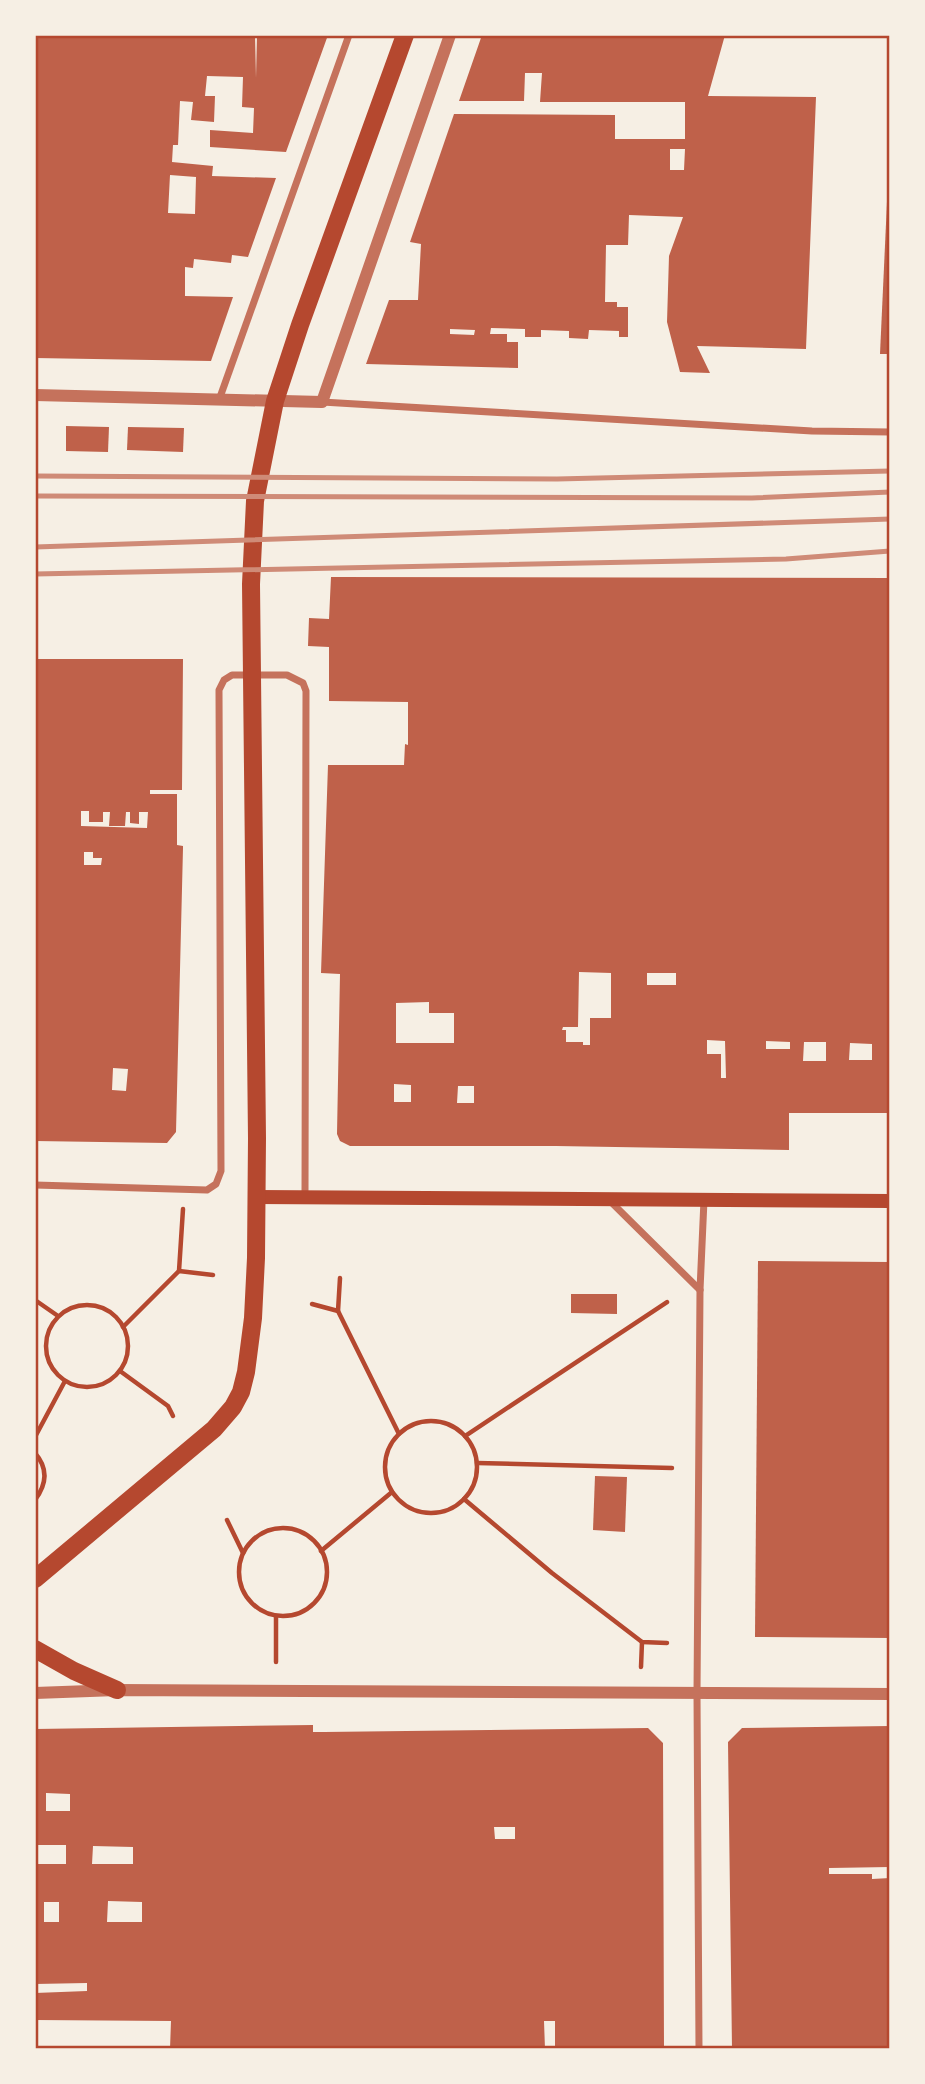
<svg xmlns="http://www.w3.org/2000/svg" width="925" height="2084" viewBox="0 0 925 2084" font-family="'Fira Sans Condensed',sans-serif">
<rect width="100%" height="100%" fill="#f6efe4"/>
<g fill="#bf614a" fill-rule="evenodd">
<path d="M35,35H255L256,78L257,35H328L286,152L210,147V130L253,133L254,108L242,107L243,77L207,76L205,96H215L214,122L191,120L193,102L180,101L178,145H173L172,162L213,166L212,176L276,178L248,257L232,255L231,263L194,259L193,268L185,267V296L233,297L211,361L35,358ZM170,175L196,177L195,214L168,213Z"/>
<path d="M482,35H725L708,96L816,97L806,349L697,346L710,373L680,372L667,322L669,256L683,217L629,215L628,245H606L605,302H617V307H628V337H619V331L589,330L588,339L569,338V331L541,330V337H525V329L491,328L490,334H507V342H518V368L366,364L389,300H418L421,244L410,242L454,114L615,115V139H685V102H540L542,73H525L524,101H459ZM670,149H685L684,170H670ZM450,329L475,330L474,335L450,334Z"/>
<polygon points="888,180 890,180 890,354 880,354"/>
<polygon points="66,426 109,427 108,452 66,451"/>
<polygon points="128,427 184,428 183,452 127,450"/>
<path d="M331,577L890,578V1113H789V1150L556,1146H350L340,1141L337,1134L340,974L321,973L328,765H404L405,744L408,745V702L329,701V647L308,646L309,618L329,619ZM579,972L611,973V1018H590V1045H583V1042H566V1030H562L563,1027H578ZM647,973H676V985H647ZM429,1002V1013H454V1043H396V1003ZM707,1040L725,1041L726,1078H721V1054H707ZM766,1041L790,1042V1049H766ZM804,1042H826V1061H803ZM850,1043L872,1044V1060H849ZM394,1084L411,1085V1102H394ZM458,1086H474V1103H457Z"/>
<path d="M35,659H183L182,790H150V794H177V845L183,846V848L176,1132L167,1143L35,1141ZM81,811H89V822H103V812H110L109,826H125L126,812H130V823L139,824V812H148L147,828L81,826ZM84,852H93V858H102L101,865H84ZM113,1068L128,1069L126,1091L112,1090Z"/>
<polygon points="758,1261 890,1262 890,1638 755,1637"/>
<polygon points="571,1294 617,1294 617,1314 571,1313"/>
<polygon points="595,1476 627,1477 625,1532 593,1530"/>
<path d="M313,1725V1732H324L648,1728L663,1743L664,2049H555V2021H544L545,2049H170L171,2021L35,2020V1993L87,1991V1983L35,1984V1864H66V1845H35V1729ZM46,1793L70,1794V1811H46ZM494,1827H515V1839H495ZM93,1846L133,1847V1864H92ZM108,1901L142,1902V1922H107ZM44,1902H59V1922H44Z"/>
<polygon points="890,1726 890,1867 829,1868 829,1874 872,1874 872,1879 890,1878 890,2049 732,2049 728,1742 742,1728"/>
</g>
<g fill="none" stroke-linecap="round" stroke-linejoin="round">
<g stroke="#b5482f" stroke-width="4.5">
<polyline points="179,1271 183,1209"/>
<polyline points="35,1300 58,1316"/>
<polyline points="312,1304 338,1311 399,1434"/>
<circle cx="87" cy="1346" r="41"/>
<polyline points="338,1311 340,1278"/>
<polyline points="123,1327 179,1271 213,1275"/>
<polyline points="120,1371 168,1406 173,1416"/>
<circle cx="431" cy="1467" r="46"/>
<polyline points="465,1436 667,1302"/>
<polyline points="35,1437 65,1381"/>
<path d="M35,1453C48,1468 47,1484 35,1500"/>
<polyline points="477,1463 672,1468"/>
<polyline points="464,1499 552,1573 642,1642 667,1643"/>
<polyline points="227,1520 243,1553"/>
<circle cx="283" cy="1572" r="44"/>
<polyline points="321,1551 392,1492"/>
<polyline points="276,1662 276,1616"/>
<polyline points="641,1667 642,1642"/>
</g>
<g stroke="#c5725c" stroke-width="7">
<polyline points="219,400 349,35"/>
<polyline points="322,402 812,431 890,432"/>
<polyline points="35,1185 207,1190 216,1184 221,1171 219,690 224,680 232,675 287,675 303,683 306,691 305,1197"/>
<polyline points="609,1200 700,1290"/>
<polyline points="699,2049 697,1693 700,1290 704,1200"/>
</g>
<g stroke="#c5725c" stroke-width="12">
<polyline points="35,395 322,402 450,35"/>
<polyline points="35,1693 117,1690 890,1694"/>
</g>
<polyline stroke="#b5482f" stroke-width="14" points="256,1197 890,1201"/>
<g stroke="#b5482f" stroke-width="18">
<polyline points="35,1579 214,1429 233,1407 241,1392 246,1372 253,1318 256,1258 257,1138 251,584 255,501 275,401 300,325 405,35"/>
<polyline points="35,1649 74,1671 117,1690"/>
</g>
<g stroke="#cf8b77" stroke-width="5">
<polyline points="35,476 557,479 890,471"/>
<polyline points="35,496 752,498 890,492"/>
<polyline points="35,547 890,519"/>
<polyline points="35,574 786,559 890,551"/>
</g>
</g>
<rect width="925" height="2084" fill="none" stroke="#f6efe4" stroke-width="74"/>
<rect x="37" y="37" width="851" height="2010" fill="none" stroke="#b5482f" stroke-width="2.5"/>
</svg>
